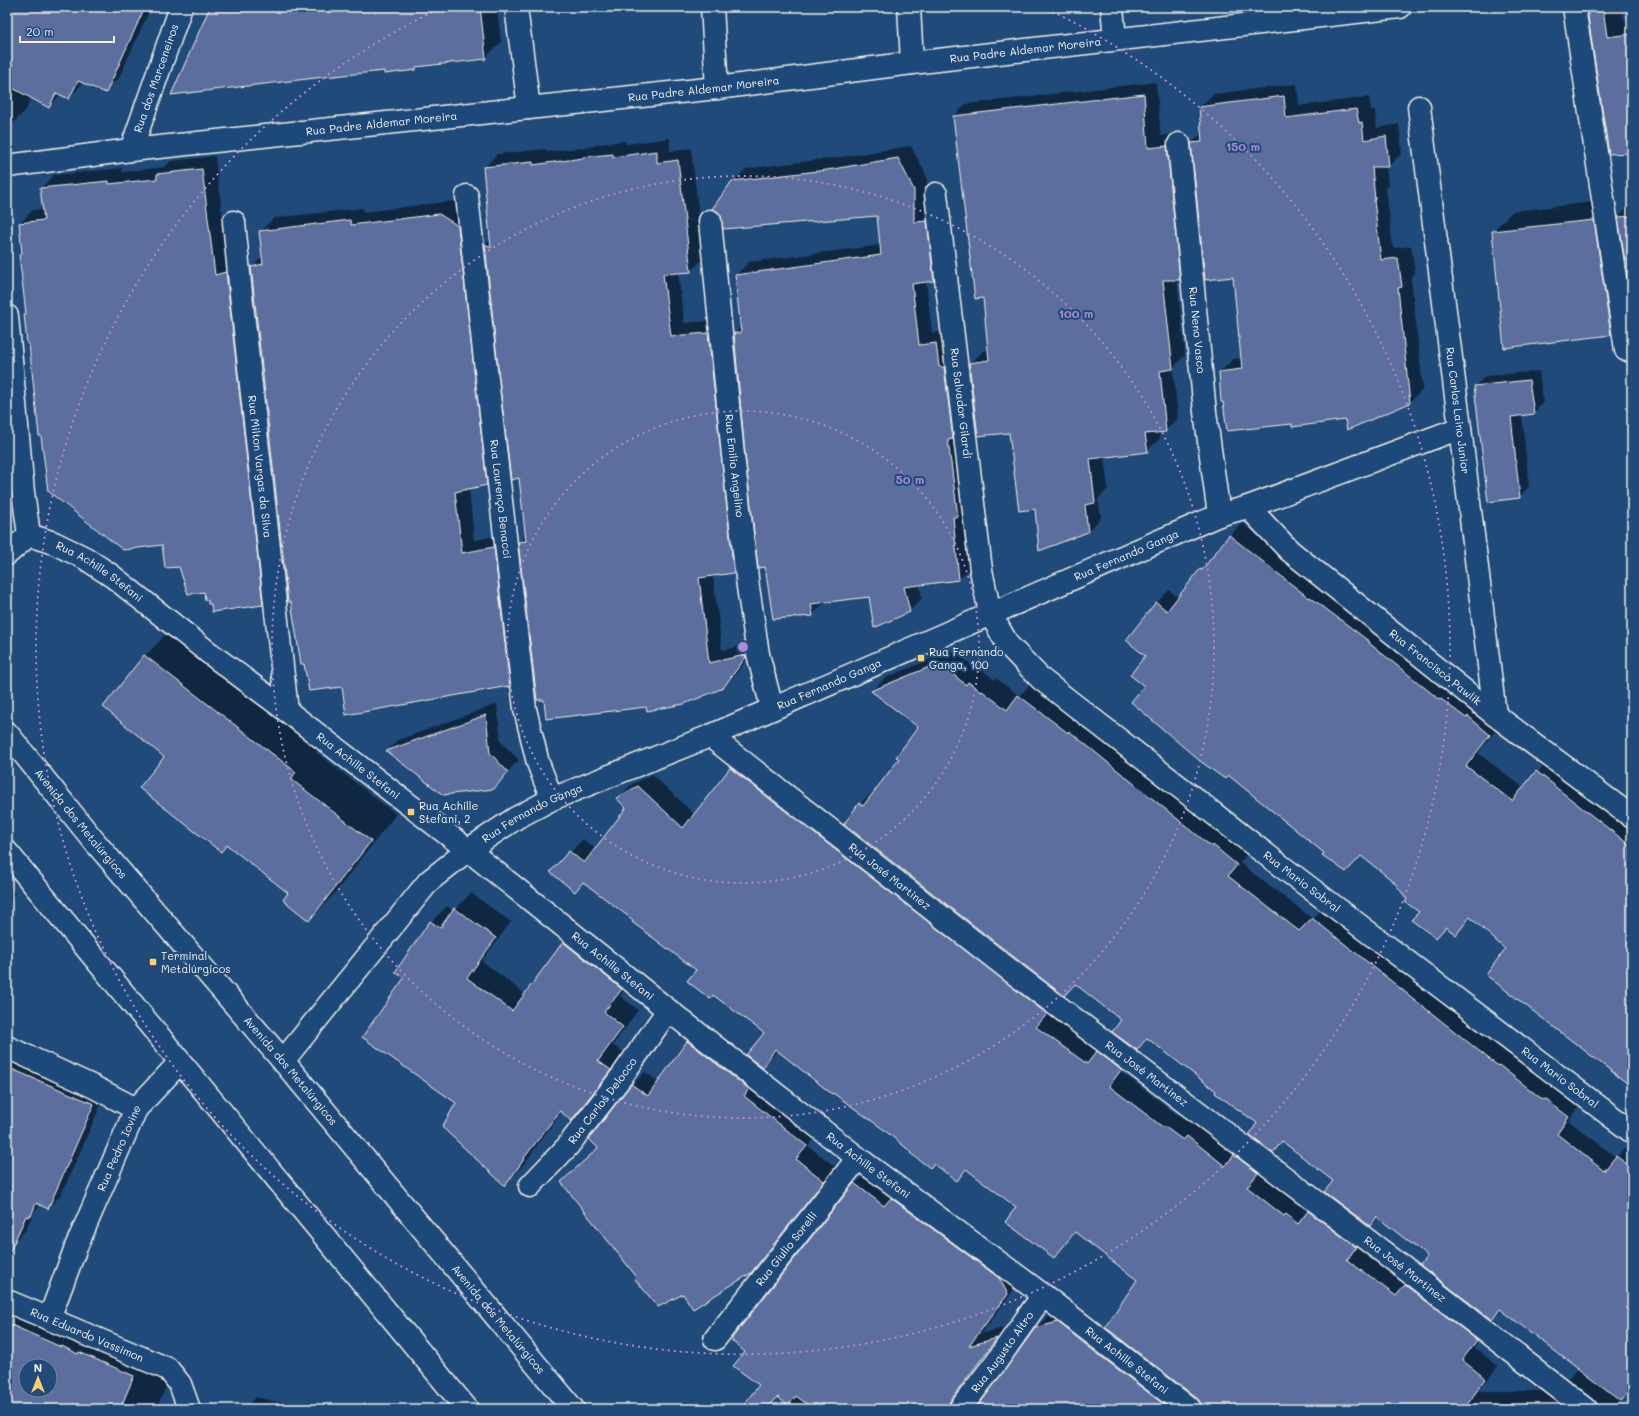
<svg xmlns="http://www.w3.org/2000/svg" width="1639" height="1416" viewBox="0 0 1639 1416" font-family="Mali,sans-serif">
<rect width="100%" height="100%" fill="#1f4a7a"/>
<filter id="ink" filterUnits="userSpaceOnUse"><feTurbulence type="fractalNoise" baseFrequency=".025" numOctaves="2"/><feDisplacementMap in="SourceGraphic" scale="8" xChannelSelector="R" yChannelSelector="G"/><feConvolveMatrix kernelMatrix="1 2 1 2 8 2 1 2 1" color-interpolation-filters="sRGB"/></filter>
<g filter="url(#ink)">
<g fill="#0007" fill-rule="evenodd">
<polygon points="7,7 151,7 119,78 105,91 84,82 69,98 61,94 49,107 31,97 26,110 12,124 7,122"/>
<polygon points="211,7 497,7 501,42 485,58 419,66 416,69 384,70"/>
<polygon points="1591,7 1622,7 1624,20 1632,19 1632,151 1588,10"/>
<polygon points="1156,82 1161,136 1179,133 1192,266 1179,279 1177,279 1185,355 1173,368 1178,418 1165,431 1159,432 1160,438 1147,451 1104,456 1108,489 1098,499 1101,518 1088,531 1036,508 1010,432 970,364 983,351 989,350 983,297 954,116 966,104"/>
<polygon points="1297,84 1299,106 1369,97 1371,110 1375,110 1377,128 1399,124 1402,153 1389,166 1386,166 1388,186 1386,187 1393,248 1411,246 1415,273 1411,278 1423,389 1410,402 1346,419 1293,422 1220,372 1233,359 1242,358 1234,276 1192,143 1202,133 1200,107 1213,94"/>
<polygon points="670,138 670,151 691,148 704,258 691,271 678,272 684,323 721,320 747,559 733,572 713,575 722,650 759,643 736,674 723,687 647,706 519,543 526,536 520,477 500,378 486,244 491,239 484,168 497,154 546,149 546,152 595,146 597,144 625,141 626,144"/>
<polygon points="911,146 927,177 927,210 946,267 933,280 926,281 932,333 949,330 972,566 959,579 919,584 922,598 909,612 870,596 825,602 812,615 735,333 742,326 736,275 749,262 881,245 878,214 733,182 746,169 841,157"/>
<polygon points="215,156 228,262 275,591 262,605 212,602 205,590 180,565 163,544 42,435 40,435 25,314 27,312 20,254 23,252 20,223 33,210 43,209 41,188 54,175 122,168 122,172 164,167 171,161"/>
<polygon points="1613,200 1631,314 1611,334 1493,231 1513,211"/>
<polygon points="453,201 471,213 499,471 486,484 469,488 474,540 507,534 523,674 511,686 510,684 346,714 343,686 252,267 263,256 261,231 274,218 363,208 364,212"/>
<polygon points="1632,203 1632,300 1619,216"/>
<polygon points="1539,371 1543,403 1533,413 1522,415 1529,487 1519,497 1475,386 1486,376"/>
<polygon points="7,425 10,452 7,455"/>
<polygon points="1242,523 1322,586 1502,722 1478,753 1524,788 1550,759 1632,825 1632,1087 1506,949 1472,917 1456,934 1447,926 1420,912 1394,880 1362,855 1325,852 1229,774 1225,778 1145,685 1147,655 1156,603 1169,590 1179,598 1230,535"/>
<polygon points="171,629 321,746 316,752 396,814 335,893 309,920 290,893 166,756 145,656"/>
<polygon points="953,650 980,672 982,670 995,680 996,678 1019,696 1032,683 1249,851 1240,863 1313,919 1326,905 1581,1103 1569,1121 1616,1157 1630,1144 1632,1145 1632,1387 1612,1409 1599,1409 1598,1404 1594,1398 1568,1378 1578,1368 1502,1309 1492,1319 1428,1256 1379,1218 1371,1226 1325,1191 1334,1180 1283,1141 1273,1152 1259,1123 1148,1037 1137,1049 1123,1019 860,804 873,791 875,792 900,759 920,726 872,691 885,678"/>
<polygon points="497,704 501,742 519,760 493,788 387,751 398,740"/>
<polygon points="744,755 1060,1001 1048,1013 1099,1051 1133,1056 1121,1072 1178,1115 1179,1114 1197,1127 1201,1124 1270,1160 1259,1174 1298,1204 1300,1202 1489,1327 1474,1347 1498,1366 1479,1391 1558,1391 1599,1409 1245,1409 1200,1401 1106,1327 1138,1280 1076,1232 1054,1257 1018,1207 968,1169 957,1180 934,1163 913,1151 778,1050 763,1067 765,1033 697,969 584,881 575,890 552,872 583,839 596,849 628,808 618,798 631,785 652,774 695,815 731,768"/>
<polygon points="7,884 15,893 7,911"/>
<polygon points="471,893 511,922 482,961 525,994 563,942 579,926 637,973 620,996 638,1010 613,1045 626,1054 587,1104 571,1120 562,1111 521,1168 505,1184 457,1102 406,978 431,922 447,906 454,911"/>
<polygon points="701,1029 819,1132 808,1146 836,1167 764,1258 751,1272 683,1293 637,1276 599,1148 632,1085 645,1072 659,1082 688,1042"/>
<polygon points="7,1048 107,1091 61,1195 48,1208 41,1205 34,1212 25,1231 12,1244 7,1241"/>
<polygon points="868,1171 1021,1280 981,1334 1009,1326 963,1388 972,1409 977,1408 1036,1329 1049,1316 1071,1310 1199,1409 792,1409 778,1396 766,1409 742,1409 760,1385 747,1351 733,1339 855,1184"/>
<path d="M7,1305L171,1375L156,1409H7ZM26,1366H50V1390H26Z"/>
<polygon points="256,1397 290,1405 290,1409 244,1409"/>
</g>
<g fill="#5b6e9e" stroke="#f4f1e8" fill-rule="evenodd">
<polygon points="7,7 145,7 106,93 78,81 69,99 56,93 49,108 7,85"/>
<polygon points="210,7 480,7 486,59 416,67 416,70 384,74 384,71 324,77 171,95"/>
<polygon points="1603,8 1607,37 1632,34 1632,153 1609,154 1587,10"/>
<polygon points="1144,94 1148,148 1167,146 1180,280 1163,280 1173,369 1160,371 1166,432 1145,434 1148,452 1090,459 1095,503 1085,505 1088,532 1039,551 1035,509 1019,511 1009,433 978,436 969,363 989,360 983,298 975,299 953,116"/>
<polygon points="1284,96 1286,118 1356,109 1359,123 1362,122 1364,140 1386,136 1389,167 1372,167 1375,200 1374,200 1381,260 1398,258 1402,287 1398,288 1410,403 1347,430 1345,420 1292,427 1292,424 1227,431 1223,402 1221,402 1219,372 1242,369 1233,277 1205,280 1191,143 1202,142 1199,107"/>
<polygon points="657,151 657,163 678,160 691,272 663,274 671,336 708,333 734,573 699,578 709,663 745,655 746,657 723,688 684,704 647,711 646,707 546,719 544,700 537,700 518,542 526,541 519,478 511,480 499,378 485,244 491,248 483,167 533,162 533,165 583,158 583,157 613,154 613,157"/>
<polygon points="898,158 914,190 914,222 927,221 934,281 912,284 919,345 936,343 939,367 944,367 953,439 948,440 958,517 953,517 959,580 904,587 910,612 874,628 869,597 811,604 813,616 773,619 765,567 758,568 745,454 734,333 741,333 735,275 881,255 877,216 723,229 720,214 715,210 712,209 732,181 827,170"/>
<polygon points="202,169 215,275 226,272 263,605 212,612 211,604 208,604 208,600 205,600 204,592 188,594 179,567 165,568 162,545 123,550 48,491 41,436 39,436 29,344 27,344 24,314 26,314 19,254 22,253 19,223 44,220 40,188 109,181 109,184 157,179 157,174"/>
<polygon points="439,214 458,226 487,485 455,492 462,553 494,547 510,688 509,686 346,715 342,687 309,691 304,664 301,664 291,602 288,602 251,267 263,264 259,231 350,220 351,225"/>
<polygon points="1632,216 1632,306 1618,217"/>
<polygon points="1594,220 1611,335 1504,348 1492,231"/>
<polygon points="1529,380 1534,414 1511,417 1520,498 1488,502 1474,386"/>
<polygon points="1229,535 1309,598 1310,597 1370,642 1369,643 1440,700 1441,699 1466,718 1468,716 1490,735 1466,766 1512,801 1536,771 1554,785 1554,786 1632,847 1632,1087 1486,975 1505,949 1470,917 1456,935 1446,927 1436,938 1411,920 1419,912 1405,902 1407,899 1393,881 1361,856 1346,872 1322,855 1324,853 1228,775 1225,779 1200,761 1131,702 1144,686 1130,675 1145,656 1126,640 1156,602 1167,611 1200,569 1202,570"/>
<polygon points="144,655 296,772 291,779 371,841 309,921 283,900 288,893 227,845 221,852 139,788 164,757 103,707"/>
<polygon points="939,663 966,685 968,682 982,692 982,691 1007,710 1018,695 1068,733 1069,731 1212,847 1213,845 1237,865 1228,876 1299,931 1312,918 1498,1066 1499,1065 1543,1100 1545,1099 1569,1117 1557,1134 1604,1171 1616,1156 1632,1168 1632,1386 1620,1401 1500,1309 1492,1320 1420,1265 1427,1256 1377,1217 1370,1226 1324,1192 1333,1181 1282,1141 1273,1153 1249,1135 1257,1123 1215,1093 1216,1091 1182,1065 1147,1038 1137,1050 1112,1032 1121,1020 1075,984 1064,996 844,824 859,803 863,806 899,759 896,757 918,727 871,691"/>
<polygon points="486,715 490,753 508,772 494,789 443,795 386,751"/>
<polygon points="730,768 1047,1014 1036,1027 1087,1064 1097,1051 1121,1070 1109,1086 1164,1128 1165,1127 1183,1140 1187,1136 1225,1166 1234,1155 1258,1173 1247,1187 1284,1216 1286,1214 1298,1224 1308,1211 1356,1247 1347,1260 1396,1296 1405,1285 1477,1340 1462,1360 1486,1379 1463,1409 1202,1409 1201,1404 1198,1399 1105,1327 1137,1280 1075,1232 1054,1258 1005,1222 1016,1207 966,1169 957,1181 934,1164 930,1168 910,1153 911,1152 883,1129 833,1093 832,1094 775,1049 763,1068 746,1055 764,1033 713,995 710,999 687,981 696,970 632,922 633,920 583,882 575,892 550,872 569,851 584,863 626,808 616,798 638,786 683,828"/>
<polygon points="454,908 496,938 467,978 512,1011 563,942 622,989 604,1012 623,1027 598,1061 611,1070 571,1121 560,1111 524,1158 525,1158 505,1186 442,1127 456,1103 362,1037 404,978 395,972 430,921 440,928"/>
<polygon points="687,1041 749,1089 744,1096 807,1146 796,1159 824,1181 751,1273 693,1309 683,1294 658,1307 634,1278 636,1276 561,1182 598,1148 589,1139 631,1084 648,1096"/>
<polygon points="7,1067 94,1104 48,1209 36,1203 31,1216 29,1215 28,1217 26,1216 7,1258"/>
<polygon points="854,1183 884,1206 891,1198 999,1278 1008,1294 969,1346 997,1338 950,1401 948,1409 814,1409 796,1396 788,1406 778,1397 766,1409 740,1409 759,1385 733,1366 745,1352 732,1341 732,1338"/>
<polygon points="1058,1322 1090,1348 1170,1409 976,1409 1035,1328"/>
<path d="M7,1323L61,1347L62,1346L78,1354L79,1352L134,1376L120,1409H7ZM26,1366H50V1390H26Z"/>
</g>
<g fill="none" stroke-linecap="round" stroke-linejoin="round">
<g stroke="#f4f1e8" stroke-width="25">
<g id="minor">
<polyline points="516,7 529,108"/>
<polyline points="712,7 717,88"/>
<polyline points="909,7 912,63"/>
<polyline points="1112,7 1115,39"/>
<polyline points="1574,7 1626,350"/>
<path id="s1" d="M1419,107L1460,428L1495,715"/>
<path id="s2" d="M1179,144L1205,412L1219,515"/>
<path id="s3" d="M131,150L181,7"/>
<path id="s4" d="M936,194L981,570L990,613L1008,645L1041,679L1281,866L1632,1132"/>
<path id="s5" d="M467,196L487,379L525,709L538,763L552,799"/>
<path id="s6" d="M710,221L733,455L748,587L758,654L772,708"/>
<path id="s7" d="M234,222L242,304L287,711"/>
<polyline points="7,316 23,492 29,535"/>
<path id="s8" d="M1248,507L1290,551L1495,715L1632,817"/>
<path id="s9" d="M29,535L54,543L85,558L112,576L208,652L287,711L468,850L668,1010L858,1158L1043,1295L1190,1409"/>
<polyline points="7,554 29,535"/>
<path id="s10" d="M710,736L1015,974L1387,1255L1586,1409"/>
<polyline points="7,1047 92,1086 136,1109"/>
<path id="s11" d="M283,1061L429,881L468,850L516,818L552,799L710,736L1219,515L1248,507L1460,428"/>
<path id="s12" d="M530,1186L567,1147L622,1076L668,1010"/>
<path id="s13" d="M7,1301L168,1369L180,1384L189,1409"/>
<path id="s14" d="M49,1319L76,1247L136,1109L180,1062"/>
<path id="s15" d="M715,1339L858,1158"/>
<path id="s16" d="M960,1409L996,1362L1043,1295"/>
</g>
</g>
<g stroke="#f4f1e8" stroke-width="25">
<g id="tertiary">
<path id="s17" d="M7,733L94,841L283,1061L573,1409"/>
<polyline points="7,852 467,1409"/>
</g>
</g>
<g stroke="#f4f1e8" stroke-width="25">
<g id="secondary">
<path id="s18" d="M7,166L131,150L717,88L912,63L1400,7"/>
</g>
</g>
<use href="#minor" stroke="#1f4a7a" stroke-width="22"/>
<use href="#tertiary" stroke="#1f4a7a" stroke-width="22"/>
<use href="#secondary" stroke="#1f4a7a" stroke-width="22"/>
</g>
</g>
<g fill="none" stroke="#b185d1" stroke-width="2" stroke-dasharray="2 4">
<circle cx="743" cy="647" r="236"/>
<circle cx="743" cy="647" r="471"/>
<path d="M1047 9A707 707 0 1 1 439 9"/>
</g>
<g fill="#ffd166" stroke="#1f4a7a" stroke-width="1.5">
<rect x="917" y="654" width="8" height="8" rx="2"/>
<rect x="407" y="808" width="8" height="8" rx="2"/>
<rect x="149" y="958" width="8" height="8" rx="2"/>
</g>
<g text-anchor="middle" stroke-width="4" stroke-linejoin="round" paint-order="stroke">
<g font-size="11" fill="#f4f1e8" stroke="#1f4a7a">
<text dy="4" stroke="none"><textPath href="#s18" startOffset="1025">Rua Padre Aldemar Moreira</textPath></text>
<text dy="4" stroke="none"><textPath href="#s3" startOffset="76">Rua dos Marceneiros</textPath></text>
<text dy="4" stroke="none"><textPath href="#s18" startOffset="701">Rua Padre Aldemar Moreira</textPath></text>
<text dy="4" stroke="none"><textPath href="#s18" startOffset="377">Rua Padre Aldemar Moreira</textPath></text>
<text dy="4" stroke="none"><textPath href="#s2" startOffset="187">Rua Neno Vasco</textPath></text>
<text dy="4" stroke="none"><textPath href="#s4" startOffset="211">Rua Salvador Gilardi</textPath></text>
<text dy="4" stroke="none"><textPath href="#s1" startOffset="306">Rua Carlos Laino Junior</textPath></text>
<text dy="4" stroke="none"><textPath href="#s6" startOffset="246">Rua Emilio Angelino</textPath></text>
<text dy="4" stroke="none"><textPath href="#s7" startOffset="246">Rua Milton Vargas da Silva</textPath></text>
<text dy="4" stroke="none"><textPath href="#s5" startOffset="305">Rua Lourenço Benacci</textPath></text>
<text dy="4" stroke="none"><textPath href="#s11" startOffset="1004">Rua Fernando Ganga</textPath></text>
<text dy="4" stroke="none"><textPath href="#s9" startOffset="80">Rua Achille Stefani</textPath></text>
<text dy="4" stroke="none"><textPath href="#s8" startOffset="247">Rua Francisco Pawlik</textPath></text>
<text dy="4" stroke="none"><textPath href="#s11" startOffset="680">Rua Fernando Ganga</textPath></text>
<text dy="4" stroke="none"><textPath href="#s9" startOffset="404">Rua Achille Stefani</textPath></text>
<text dy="4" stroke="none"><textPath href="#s11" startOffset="356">Rua Fernando Ganga</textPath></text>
<text dy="4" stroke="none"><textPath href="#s17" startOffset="117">Avenida dos Metalúrgicos</textPath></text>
<text dy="4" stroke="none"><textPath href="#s10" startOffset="228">Rua José Martinez</textPath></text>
<text dy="4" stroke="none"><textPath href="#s4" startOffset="837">Rua Mario Sobral</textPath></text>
<text dy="4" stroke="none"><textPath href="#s9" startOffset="728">Rua Achille Stefani</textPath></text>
<text dy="4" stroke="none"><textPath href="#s17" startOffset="441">Avenida dos Metalúrgicos</textPath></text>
<text dy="4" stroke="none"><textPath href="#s10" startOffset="552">Rua José Martinez</textPath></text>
<text dy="4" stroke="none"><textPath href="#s4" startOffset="1161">Rua Mario Sobral</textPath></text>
<text dy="4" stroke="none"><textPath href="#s12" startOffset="112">Rua Carlos Delocco</textPath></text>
<text dy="4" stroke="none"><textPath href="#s14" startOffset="185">Rua Pedro Iovine</textPath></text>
<text dy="4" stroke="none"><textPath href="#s9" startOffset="1052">Rua Achille Stefani</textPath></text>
<text dy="4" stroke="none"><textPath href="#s15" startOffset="115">Rua Giulio Sorelli</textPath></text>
<text dy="4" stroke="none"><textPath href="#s10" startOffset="876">Rua José Martinez</textPath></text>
<text dy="4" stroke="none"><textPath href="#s17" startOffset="765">Avenida dos Metalúrgicos</textPath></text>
<text dy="4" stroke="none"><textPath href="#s13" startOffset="87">Rua Eduardo Vassimon</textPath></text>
<text dy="4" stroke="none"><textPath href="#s16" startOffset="71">Rua Augusto Altro</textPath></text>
<text dy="4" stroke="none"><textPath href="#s9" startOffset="1376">Rua Achille Stefani</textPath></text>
</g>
<g font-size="11" fill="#f4f1e8" stroke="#1f4a7a" text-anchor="start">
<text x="929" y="656">Rua Fernando<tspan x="929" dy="13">Ganga, 100</tspan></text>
<text x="419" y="810">Rua Achille<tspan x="419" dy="13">Stefani, 2</tspan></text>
<text x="161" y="960">Terminal<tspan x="161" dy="13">Metalúrgicos</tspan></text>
</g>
</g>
<circle cx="743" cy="647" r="6" fill="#b185d1" stroke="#1f4a7a" stroke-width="2"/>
<g font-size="12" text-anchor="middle" font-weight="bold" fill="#b185d1" stroke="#1f4a7a" stroke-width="4" stroke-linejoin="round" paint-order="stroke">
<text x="1243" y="151">150 m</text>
<text x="1076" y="318">100 m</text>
<text x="910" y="484">50 m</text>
</g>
<rect width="1639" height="1416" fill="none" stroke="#1f4a7a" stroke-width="24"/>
<rect x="12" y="12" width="1615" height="1392" fill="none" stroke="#f4f1e8" stroke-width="1.5" filter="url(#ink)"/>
<g transform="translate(38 1378)"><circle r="19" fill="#1f4a7a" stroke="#748da6"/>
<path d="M0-3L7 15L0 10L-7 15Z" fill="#ffd166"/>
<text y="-6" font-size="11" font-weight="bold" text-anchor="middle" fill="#f4f1e8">N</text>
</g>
<path d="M20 36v6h94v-6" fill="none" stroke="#f4f1e8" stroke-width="2"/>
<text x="26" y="36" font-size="12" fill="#f4f1e8" stroke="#1f4a7a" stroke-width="3" paint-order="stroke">20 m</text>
</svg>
